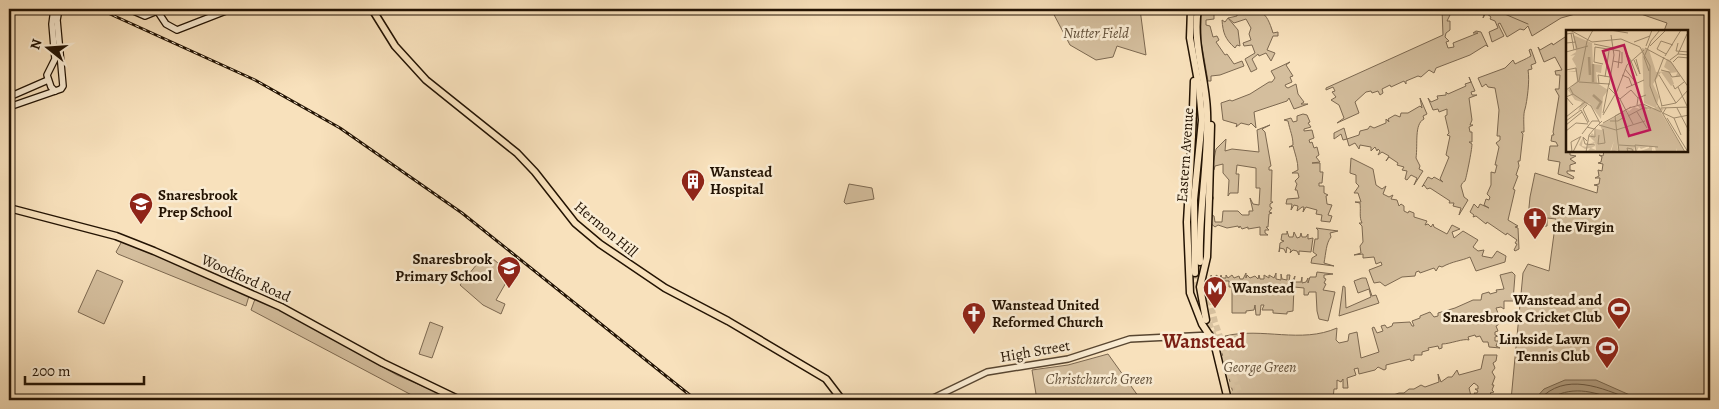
<svg xmlns="http://www.w3.org/2000/svg" width="1719" height="409" viewBox="0 0 1719 409" font-family="Alegreya,serif">
<rect width="100%" height="100%" fill="#f8e1bc"/>
<filter id="stains"><feTurbulence type="fractalNoise" baseFrequency=".004" numOctaves="4"/><feColorMatrix values="0 0 0 0 .2 0 0 0 0 .09 0 0 0 0 .02 0 0 0 .5 -.17"/></filter>
<radialGradient id="worn" r=".72"><stop offset=".6" stop-color="#630" stop-opacity="0"/><stop offset="1" stop-color="#630" stop-opacity=".3"/></radialGradient>
<g fill="#d4be9d" stroke="#7c6850">
<polygon points="1051,9 1140,9 1146,55 1117,46 1113,57 1096,60 1070,45"/>
<polygon points="1205,9 1214,9 1214,19 1206,20 1206,25 1210,26 1213,37 1217,36 1219,40 1216,42 1225,55 1227,54 1234,64 1242,61 1244,66 1220,75 1211,76 1211,81 1208,81 1201,41 1201,10"/>
<path d="M1237,9C1261,9 1266,10 1273,33L1278,32V36H1273L1267,50L1275,53L1271,61L1266,53L1259,56L1258,54L1252,59L1257,69L1251,72L1245,59L1255,53L1252,45L1244,46L1243,43L1251,40L1249,34L1251,28L1246,19L1234,23L1228,18L1237,16Z"/>
<polygon points="1442,9 1447,9 1451,13 1447,21 1450,21 1450,30 1446,33 1445,37 1449,41 1446,42 1448,48 1454,47 1453,43 1478,33 1473,33 1476,31 1481,32 1488,47 1486,45 1470,55 1436,68 1434,73 1429,70 1421,77 1418,76 1406,81 1406,84 1404,81 1391,87 1390,85 1382,89 1383,93 1380,95 1378,91 1372,93 1371,91 1366,92 1355,102 1359,113 1337,123 1344,118 1339,105 1331,100 1336,97 1332,92 1335,91 1333,87 1326,90 1326,88 1443,35"/>
<polygon points="1472,9 1593,9 1561,18 1532,36 1528,26 1524,30 1520,29 1507,37 1500,23 1498,24 1504,36 1492,42 1489,32 1498,28 1495,21 1490,19 1491,17 1486,13 1483,18 1484,14 1477,11 1474,15 1475,10"/>
<polygon points="1612,9 1710,9 1710,400 1511,400 1523,273 1528,264 1549,271 1556,219 1547,218 1547,226 1527,228 1530,197 1535,173 1597,193 1598,186 1594,185 1599,184 1600,178 1595,178 1599,176 1598,170 1602,171 1603,164 1598,163 1601,162 1602,157 1599,155 1603,156 1604,151 1688,151 1688,31 1664,31 1667,23 1638,13"/>
<path d="M1228,18L1238,30L1240,46L1237,45L1235,48C1225,39 1223,33 1222,20L1225,22Z"/>
<polygon points="1568,35 1568,151 1570,151 1570,155 1576,156 1570,159 1576,163 1570,165 1570,170 1575,171 1567,171 1567,173 1574,177 1573,179 1558,174 1560,162 1548,160 1550,146 1558,146 1556,142 1551,141 1552,135 1554,135 1553,132 1559,96 1555,89 1559,89 1560,75 1556,75 1555,71 1562,70 1555,57 1544,62 1538,47 1540,50 1552,43 1553,45"/>
<path d="M1531,49L1536,63L1531,65L1532,69L1528,70C1530,80 1527,102 1525,109C1523,114 1524,125 1524,132H1521L1523,134L1520,161H1518L1519,166L1516,175L1518,176L1513,189L1515,190L1508,220L1518,226L1515,227L1518,228L1519,249L1515,251L1514,250L1517,244L1515,243L1517,240L1507,233L1506,235L1487,222L1486,224L1476,216L1473,217L1474,215L1470,212L1474,204L1478,208L1480,204L1489,208L1484,205L1486,199L1489,200L1490,197L1487,194L1491,185V172L1495,173L1497,165H1495L1499,147L1496,143L1500,140V136H1497L1499,110L1495,88L1488,87L1486,84L1482,87L1478,78L1505,68L1513,60L1515,64C1523,60 1524,60 1531,56L1529,50Z"/>
<polygon points="1290,62 1286,65 1293,76 1290,77 1292,82 1285,85 1286,87 1288,88 1296,84 1298,94 1304,102 1301,104 1308,104 1294,109 1289,98 1287,101 1254,112 1256,128 1251,123 1249,125 1241,123 1236,127 1237,124 1223,120 1221,103 1230,100 1232,101 1250,94 1269,82 1272,82 1275,78 1271,71"/>
<path d="M1469,77L1475,91L1471,92L1472,95H1477L1469,98L1472,120L1470,125H1473L1469,127L1470,132H1472V142H1469L1472,144C1472,150 1466,179 1465,181C1463,182 1462,183 1461,186L1464,197L1468,200L1459,215L1461,208L1453,206L1454,203H1449L1450,201L1430,188L1427,189L1424,185L1422,187L1428,177L1432,179L1434,177L1443,182L1440,179L1449,157L1446,155L1450,136L1447,135L1449,133L1445,116L1447,115V109L1439,112L1438,109L1433,110L1428,98L1431,102L1438,99L1437,96L1446,95V92L1448,94L1466,86L1465,84L1471,82Z"/>
<path d="M1420,98L1427,114L1423,116L1424,119C1414,124 1418,144 1416,158L1420,166L1419,169L1423,171L1414,185L1417,178L1411,175L1407,180L1405,179L1407,171L1402,170L1404,167L1397,165L1398,163L1389,157L1386,161L1389,156L1382,152L1378,155L1380,151L1378,149L1377,151L1375,147L1371,151V147L1360,145L1359,149L1355,143L1349,146L1347,139L1343,140L1341,134L1334,139V133L1344,128L1347,139L1359,135L1360,131L1368,129L1370,126L1374,128L1386,123V119L1389,122L1388,119L1395,115L1400,117L1401,113H1408L1420,106L1422,108Z"/>
<path d="M1303,114L1307,115L1310,122L1308,123L1311,127L1304,129V131L1312,130L1314,138L1309,140L1310,143L1312,142L1314,148L1317,147L1319,155L1316,157L1320,162L1312,163H1320V172H1323L1322,183H1319V186H1324V193L1328,195L1326,196L1327,204L1332,205L1328,215L1332,216L1330,222L1321,221L1322,215L1316,214L1317,210L1306,207L1303,212L1304,207H1302L1297,211L1298,206L1294,205L1291,210L1292,204H1286L1287,199L1299,198L1297,190H1295L1297,184L1295,181L1299,177L1298,173H1292L1298,170C1298,161 1295,154 1293,146L1289,147L1293,145C1293,136 1290,131 1288,121L1284,120L1291,118L1293,122L1297,121V116Z"/>
<polygon points="1270,125 1262,129 1265,132 1271,166 1269,167 1269,170 1272,170 1271,202 1273,202 1270,204 1270,207 1272,208 1269,212 1272,213 1269,214 1268,227 1266,227 1269,230 1265,230 1265,233 1268,235 1260,235 1260,227 1248,229 1248,227 1242,229 1240,226 1239,228 1238,226 1227,228 1218,225 1215,227 1209,222 1210,214 1214,216 1215,222 1222,222 1223,211 1238,211 1242,215 1249,215 1249,211 1253,211 1250,198 1253,204 1259,205 1260,188 1256,188 1256,168 1237,165 1236,174 1239,174 1238,193 1230,193 1228,196 1229,180 1223,173 1223,164 1215,166 1214,170 1212,169 1216,149 1226,139 1225,151 1232,149 1259,152 1257,130"/>
<path d="M1351,158L1373,169L1376,185L1382,189L1386,186L1383,194L1389,197L1393,195L1391,199L1397,200L1399,206L1401,204L1404,206V211L1408,213L1409,211L1414,213V217L1427,221L1425,225L1428,224L1431,227L1433,224L1434,227L1447,234L1452,225L1460,229L1452,232L1454,238L1463,231L1478,240L1473,247L1478,251L1484,250L1482,256L1492,258L1497,251L1506,256L1505,262L1476,271L1470,257C1461,261 1453,261 1442,267L1439,266L1436,271L1434,268L1420,273L1419,271L1416,272L1415,276L1402,277L1385,286L1380,282L1374,283L1369,270L1382,265L1381,262L1376,264L1374,257L1363,258V254L1354,255L1361,253L1360,246L1363,242L1362,226L1359,223H1362C1359,217 1361,211 1360,203L1355,202H1361L1358,193H1354L1359,186L1356,183V175L1350,173Z"/>
<polygon points="849,184 872,188 874,199 846,204 844,202"/>
<path d="M1316,228L1338,231L1330,233L1331,237C1326,243 1326,253 1324,263L1334,266L1311,263L1312,258L1317,255L1313,252L1315,239H1318V230Z"/>
<polygon points="1287,231 1289,237 1293,237 1294,232 1297,238 1300,237 1301,233 1302,237 1306,237 1308,234 1308,239 1313,238 1311,252 1299,251 1299,255 1297,251 1293,250 1290,253 1291,250 1287,247 1286,253 1284,249 1280,248 1279,252 1280,243 1284,241 1281,240 1282,234 1287,234"/>
<polygon points="122,241 249,296 246,306 118,254 116,252"/>
<polygon points="486,253 511,274 496,300 505,304 501,314 483,305 460,285"/>
<polygon points="97,270 123,281 104,324 78,312"/>
<polygon points="1317,272 1333,274 1324,275 1324,278 1326,279 1324,283 1326,284 1323,290 1335,292 1328,321 1319,319 1317,311 1316,292 1309,292 1308,295 1304,295 1304,288 1294,287 1293,311 1287,312 1287,314 1273,313 1273,310 1262,310 1264,305 1261,305 1260,315 1256,315 1255,305 1254,310 1246,311 1246,313 1232,313 1232,287 1229,287 1229,281 1222,281 1222,287 1219,287 1221,281 1210,281 1211,275 1213,278 1217,275 1217,278 1220,278 1221,275 1222,278 1226,278 1226,275 1228,278 1232,275 1234,278 1239,276 1240,279 1243,279 1246,273 1246,278 1247,275 1250,278 1255,276 1258,279 1259,275 1260,279 1264,279 1264,275 1269,278 1269,275 1274,278 1276,273 1276,279 1281,280 1281,274 1282,279 1287,280 1287,275 1290,275 1289,281 1293,280 1295,276 1294,282 1301,282 1302,277 1302,283 1306,282 1308,278 1308,283 1310,277 1316,277"/>
<path d="M1512,272L1515,275L1513,301H1504V309L1501,307L1496,308L1499,316L1498,325L1496,326L1498,331L1495,332V335L1498,336L1495,337V341H1498L1496,346L1500,348L1489,347L1488,342H1483L1480,336L1476,337L1475,335L1468,337L1469,340C1464,338 1450,344 1442,344V348L1439,349L1438,346L1428,348L1429,350L1422,352V355H1414V360L1411,361L1410,359L1386,365V369L1384,370L1378,367L1375,370L1359,374L1358,368L1354,369L1356,375L1347,378L1348,388H1343V379L1341,382L1337,380V389H1334L1333,399L1330,400H1235L1220,346H1224L1228,343L1225,336C1262,327 1301,344 1337,328L1336,340L1339,343L1348,341L1349,334L1357,332L1361,358L1379,352L1372,328L1374,327L1377,333L1383,331L1381,326L1385,325L1387,328L1392,326L1393,323L1410,322L1412,326H1414L1412,321L1420,318V316L1430,312L1434,317L1438,316V313L1455,308L1473,300H1481L1482,294L1489,292L1490,294L1497,292L1496,290L1504,289L1500,275Z"/>
<polygon points="1362,278 1366,278 1372,296 1376,295 1379,303 1339,316 1343,286 1345,287 1346,308 1371,297 1369,289 1358,293 1354,281"/>
<polygon points="255,299 279,309 397,375 454,400 421,400 251,310"/>
<polygon points="430,322 443,327 432,358 419,354"/>
<polygon points="1108,354 1141,400 1037,400 1032,370 1068,365"/>
<polygon points="1484,355 1497,355 1496,361 1493,363 1495,368 1492,372 1495,377 1492,385 1494,385 1492,390 1494,392 1490,393 1492,395 1490,400 1480,400 1480,396 1476,396 1474,393 1477,393 1478,391 1475,389 1478,389 1478,386 1474,383 1469,388 1472,400 1380,400 1399,393 1404,393 1409,389 1414,389 1421,385 1425,387 1439,382 1438,374 1441,382 1448,377 1452,377 1457,370 1459,375 1481,369"/>
</g>
<polygon fill="#b09b7d" stroke="#78654c" points="1565,380 1596,380 1641,400 1534,400 1544,389"/>
<g fill="none" stroke-linecap="round" stroke-linejoin="round">
<g stroke="#6a5740" stroke-width="1">
<path d="M1539,400C1565,371 1602,388 1632,400"/>
<path d="M1548,400C1570,385 1593,391 1615,400"/>
</g>
<polyline stroke="#78654c" stroke-width="1" points="1493,9 1528,24"/>
<g stroke="#d8c2a0" stroke-width="6" stroke-dasharray="6 3" stroke-linecap="butt">
<polyline points="1195,273 1199,290"/>
<polyline points="1203,273 1215,322 1242,400"/>
<polyline points="1206,314 1237,400"/>
</g>
<g stroke="#584631" stroke-width="8">
<polyline id="tertiary" points="929,400 987,372 1068,359 1130,339 1210,335"/>
</g>
<g stroke="#231303" stroke-width="8">
<g id="secondary">
<polyline points="54,9 52,24 55,59 47,75 51,87 55,91"/>
<polyline points="129,9 145,16 157,11"/>
<polyline points="137,9 144,11 148,9"/>
<polyline points="156,9 166,24 177,30 231,9"/>
<polyline points="9,97 48,80"/>
<polyline points="9,107 61,89 63,86 57,20 59,9"/>
</g>
</g>
<g stroke="#231303" stroke-width="9">
<g id="primary">
<polyline points="372,9 395,46 426,80 517,153 535,172 575,223 600,244 665,288 728,321 826,379 842,400"/>
<polyline points="1192,136 1187,222 1190,293 1202,324 1214,342 1228,400"/>
<polyline points="9,208 116,236 154,251 281,307 383,363 460,400"/>
<polyline points="1206,320 1200,287 1207,257 1209,198"/>
</g>
</g>
<g stroke="#231303" stroke-width="9">
<g id="trunk">
<polyline points="1191,9 1190,38 1199,87 1202,120 1194,200 1195,273"/>
<path d="M1198,9C1192,43 1206,77 1207,112C1209,162 1198,212 1200,262"/>
<polyline points="1192,136 1194,81"/>
<polyline points="1209,198 1211,125"/>
</g>
</g>
<use href="#tertiary" stroke="#faecd3" stroke-width="5"/>
<use href="#secondary" stroke="#faecd3" stroke-width="5.5"/>
<use href="#primary" stroke="#f8e1bc" stroke-width="6"/>
<use href="#trunk" stroke="#f8e1bc" stroke-width="6"/>
<g stroke="#231303" stroke-width="3">
<polyline id="rail" points="99,9 255,80 340,128 462,213 696,400"/>
</g>
<use href="#rail" stroke="#faecd3" stroke-width="1" stroke-dasharray="4" stroke-linecap="butt"/>
</g>
<defs>
<g id="building-pin" transform="scale(1.25)"><path d="M0 17L-7.5 6A9.5 9.5 0 1 1 7.5 6Z" fill="#8f2418" stroke="#faecd3"/><path d="M-4-6H4V6H1V3H-1V6H-4ZM-2.5-4.3h1.7v1.8h-1.7ZM.8-4.3h1.7v1.8H.8ZM-2.5-1h1.7V.8h-1.7ZM.8-1h1.7V.8H.8Z" fill="#fff"/></g>
<g id="school-pin" transform="scale(1.25)"><path d="M0 17L-7.5 6A9.5 9.5 0 1 1 7.5 6Z" fill="#8f2418" stroke="#faecd3"/><path d="M0-5L7-2L0 1L-7-2ZM-4 1L0 2.5L4 1V4Q0 6-4 4Z" fill="#fff"/></g>
<g id="church-pin" transform="scale(1.25)"><path d="M0 17L-7.5 6A9.5 9.5 0 1 1 7.5 6Z" fill="#8f2418" stroke="#faecd3"/><path d="M-1.2-6h2.4v3.5h3.3v2.4h-3.3V6h-2.4V-.1h-3.3v-2.4h3.3Z" fill="#fff"/></g>
<g id="metro-pin" transform="scale(1.25)"><path d="M0 17L-7.5 6A9.5 9.5 0 1 1 7.5 6Z" fill="#8f2418" stroke="#faecd3"/><path d="M-5.5 5V-5H-3L0 0L3-5H5.5V5H3V-.5L0 4L-3-.5V5Z" fill="#fff"/></g>
<g id="stadium-pin" transform="scale(1.25)"><path d="M0 17L-7.5 6A9.5 9.5 0 1 1 7.5 6Z" fill="#8f2418" stroke="#faecd3"/><path d="M0-5a6.5 5 0 1 0 0 10a6.5 5 0 1 0 0-10ZM-3.5-1.8h7v3.6h-7Z" fill="#fff"/></g>
</defs>
<g fill-rule="evenodd">
<use href="#building-pin" x="693" y="181"/>
<use href="#school-pin" x="141" y="204"/>
<use href="#church-pin" x="1535" y="219"/>
<use href="#school-pin" x="509" y="268"/>
<use href="#metro-pin" x="1215" y="288"/>
<use href="#stadium-pin" x="1619" y="309"/>
<use href="#church-pin" x="974" y="314"/>
<use href="#stadium-pin" x="1607" y="348"/>
</g>
<g text-anchor="middle" stroke-width="5" stroke-linejoin="round" paint-order="stroke">
<g font-size="15" font-style="italic" fill="#614f39" stroke="#faecd3">
<text x="1096" y="38">Nutter Field</text>
<text x="1260" y="372">George Green</text>
<text x="1099" y="384">Christchurch Green</text>
</g>
<g font-size="15" fill="#231303" stroke="#faecd3">
<text transform="translate(1185 155) rotate(-86)" y="5">Eastern Avenue</text>
<text transform="translate(606 229) rotate(40)" y="5">Hermon Hill</text>
<text transform="translate(246 278) rotate(24)" y="5">Woodford Road</text>
<text transform="translate(1035 351) rotate(-10)" y="5">High Street</text>
</g>
<g font-size="15" font-weight="bold" fill="#231303" stroke="#faecd3" text-anchor="start">
<text x="710" y="177">Wanstead<tspan x="710" dy="17">Hospital</tspan></text>
<text x="158" y="200">Snaresbrook<tspan x="158" dy="17">Prep School</tspan></text>
<text x="1552" y="215">St Mary<tspan x="1552" dy="17">the Virgin</tspan></text>
<text x="492" y="264" text-anchor="end">Snaresbrook<tspan x="492" dy="17">Primary School</tspan></text>
<text x="1232" y="293">Wanstead</text>
<text x="1602" y="305" text-anchor="end">Wanstead and<tspan x="1602" dy="17">Snaresbrook Cricket Club</tspan></text>
<text x="992" y="310">Wanstead United<tspan x="992" dy="17">Reformed Church</tspan></text>
<text x="1590" y="344" text-anchor="end">Linkside Lawn<tspan x="1590" dy="17">Tennis Club</tspan></text>
</g>
<g font-size="20" font-weight="bold" fill="#7a1f14" stroke="#faecd3">
<text x="1204" y="348">Wanstead</text>
</g>
</g>
<g transform="translate(1566 30)">
<rect width="122" height="122" fill="#f8e1bc"/>
<path d="M7,5L26,13L27,34L36,35L35,43L30,42L31,53L42,60L37,67L35,89L23,73L12,81L16,72L9,70L2,60L11,51L10,42H1L9,41L10,36L6,29L9,25L4,26L10,22ZM76,18L83,20L90,42L104,41L98,37L101,29L104,30L122,57L115,46L109,47L112,42L104,43L108,54L105,56L95,42L87,54L93,67L90,78L78,73ZM78,74L82,80L85,78L87,79V84V79L92,76L98,80L94,81L119,122H111L110,118V122H90L89,117L85,116L89,122L86,117V122H72L83,118V116L75,119L73,117L70,122L69,116L68,122H51L53,120L51,112L52,120L45,122L48,111L44,122H22H28L22,121L24,118L19,119L13,115L17,107L16,116L21,117L22,113L23,115L29,116L25,118L30,120L29,112L28,115L23,114L28,112L22,110L29,112L24,107H28L24,106L26,103L28,105V101L29,109L30,99L36,100L34,95L55,84L63,94L55,83L59,80L62,85L61,78L63,81L68,77L74,79L72,76Z" fill="#d4be9d"/>
<path fill="none" stroke="#b09b7d" stroke-width="2.5" d="M23,27L24,45M27,52V34M27,65L35,72L31,79"/>
<path fill="none" stroke="#a38f72" stroke-width="1" d="M4,0L26,12L55,9L74,17L84,36V56L90,72L119,122M44,0L62,3M5,3L8,20M0,4L7,3L11,19M68,12L84,6M112,13L110,21L123,22M28,14L47,18M80,16L86,0M84,16L100,0M79,18L105,32L123,58M0,22L22,16M100,24L91,19L95,11L107,15M112,24L121,4M99,26L115,0M61,27L60,22L65,31M70,29L74,44M68,30L74,44M104,30L112,24L123,25M47,31L56,33V22M65,31L71,46M107,32L112,27L123,28M37,34L28,32L29,17L54,21M0,38V13L10,12M52,38L54,21M59,39L71,54M0,40L10,38L12,52M95,40L103,42L106,47L114,46M83,41L78,27L85,11L94,0M56,45L63,48L66,56M93,45L110,73M39,47L43,21M13,52L43,54M33,54L32,45L44,47M43,55L48,25L45,5M107,55L109,59L118,52M112,57L121,76M4,58L7,64L25,76L34,93M43,58L54,69L67,94M60,58L78,50M0,60L13,51L21,11L27,0M7,64L0,67L7,75M54,69L65,60L72,68M21,75L17,79L23,92M71,75L72,68L80,65M95,76L110,73L123,59M96,76L89,50L98,27M63,78L77,74L95,82M95,78L123,77M100,78L97,83L108,88L123,85M111,78L123,101M71,82L81,98M37,83L43,53M37,85L51,61L61,35L78,20M62,86L77,78H85M0,87L19,72M101,88L122,122M108,88L115,105M0,91L15,80L22,93M44,91H52L58,87M37,93L55,83M0,95L16,82M33,95L50,100M21,97L28,99L36,91M50,100L79,91M0,101L10,93L22,94M16,104L26,91H33M33,105L32,114L39,113L37,99M23,106L29,107V98M21,111L17,107L19,114L29,115M53,115L69,116M61,118L66,119L67,121L62,122ZM6,122L5,112L14,107M7,122L15,106M20,122L23,105L28,99M53,122L49,86L65,77M70,122L69,115L92,117"/>
<path fill="#c2185b" fill-opacity="0.15" stroke="#c2185b" stroke-width="2.5" d="M58,15L84,100L63,106L37,21Z"/>
<rect width="122" height="122" fill="none" stroke="#231303" stroke-width="2.5"/>
</g>
<rect width="1719" height="409" fill="none" stroke="#f8e1bc" stroke-width="30"/>
<rect x="10" y="10" width="1699" height="389" fill="none" stroke="#231303" stroke-width="2.5"/>
<rect x="15" y="15" width="1689" height="379" fill="none" stroke="#231303"/>
<g transform="translate(48 48) rotate(287)" stroke="#faecd3" stroke-width="4" paint-order="stroke">
<path d="M0-4L9 19L0 12L-9 19Z" fill="#231303"/>
<text y="-8" font-size="14" font-weight="bold" text-anchor="middle" fill="#231303">N</text>
</g>
<path d="M25 376v8h119v-8" fill="none" stroke="#231303" stroke-width="2.5"/>
<text x="32" y="376" font-size="15" fill="#231303" stroke="#faecd3" stroke-width="4" paint-order="stroke">200 m</text>
<rect width="100%" height="100%" filter="url(#stains)"/>
<rect width="100%" height="100%" fill="url(#worn)"/>
</svg>
